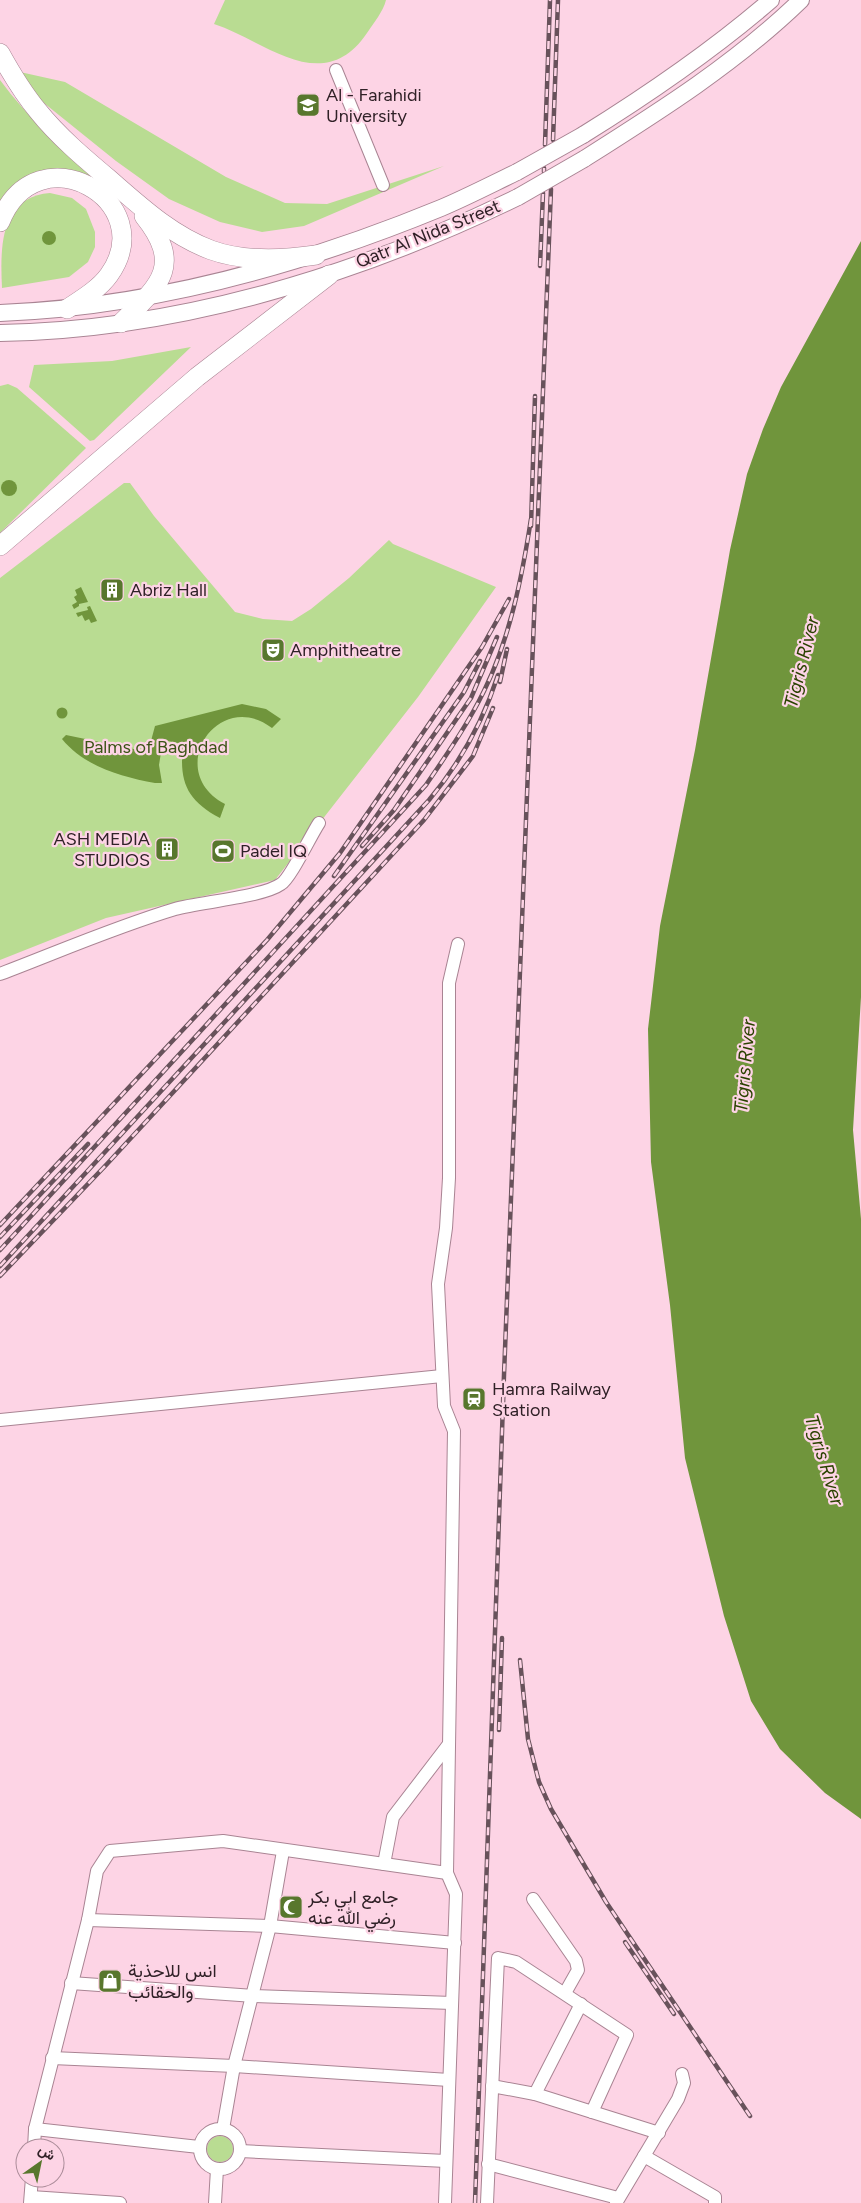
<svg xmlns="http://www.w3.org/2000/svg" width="861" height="2203" viewBox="0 0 861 2203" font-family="Figtree,Vazirmatn,sans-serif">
<rect width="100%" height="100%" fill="#fdd4e5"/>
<g fill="#b9dc92">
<path d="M225,0H386C383,12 374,22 367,33C323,98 266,41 214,24Z"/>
<polygon points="20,72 65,82 226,177 285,203 327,204 444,166 304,226 262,232 220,222 169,199 116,161 39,99"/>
<path d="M0,80C28,118 62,149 98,181C49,156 37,177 0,206Z"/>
<path d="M50,193L72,198L86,209L95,232V247L88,262L69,277L2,288C0,246 0,197 50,193Z"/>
<polygon points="191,347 94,440 90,441 29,387 34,365 112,361"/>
<polygon points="8,384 17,388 86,448 0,533 0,386"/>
<polygon points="124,483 130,483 154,516 235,612 263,619 292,621 311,609 349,578 389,540 393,544 496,587 418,697 275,880 106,918 0,960 0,578"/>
<circle cx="220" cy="2149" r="13"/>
</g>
<g fill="#70953c">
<circle cx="49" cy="238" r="7"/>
<polygon points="861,241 861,997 853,1130 861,1219 861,1819 825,1793 780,1749 751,1701 724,1616 685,1458 670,1305 651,1162 648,1029 660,926 695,750 730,550 747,474 763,429 781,387"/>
<circle cx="9" cy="488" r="8"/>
<polygon points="81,587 88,602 79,604 79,606 74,609 72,605 77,602 74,597 77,595 75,590"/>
<polygon points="90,606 97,621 91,623 89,619 85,621 82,615 78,617 76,613 88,610 87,607"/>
<path d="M242,704L266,709L281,719L272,728C218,687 163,771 225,804L220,818C186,800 179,781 183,744L163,740L159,765L162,783H155C122,777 85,767 62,739L66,735L148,752L155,726Z"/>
<circle cx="62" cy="713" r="5.5"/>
</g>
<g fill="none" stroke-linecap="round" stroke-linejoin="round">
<g stroke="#a98493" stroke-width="14">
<g id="minor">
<polyline points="336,70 383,185"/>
<path d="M0,974C58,952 115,927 175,909C200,902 263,897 281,884C290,879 311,835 319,823"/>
<polyline points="0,1420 442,1376"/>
<polyline points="384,1864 393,1817 449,1744"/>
<polyline points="533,1899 576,1961 578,1970 565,1993"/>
<polyline points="88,1920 270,1926 455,1943"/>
<polyline points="71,1983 254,1996 452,2003"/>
<polyline points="52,2058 234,2066 449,2080"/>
<polyline points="492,2086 535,2094 659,2133"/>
<polyline points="535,2094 581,2004"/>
<polyline points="35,2129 199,2147"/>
<polyline points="223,2129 234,2066 270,1926 283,1851"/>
<circle cx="220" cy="2149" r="20"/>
<polyline points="34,2148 35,2129 88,1920 97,1871 110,1851 223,1841 447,1873"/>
<polyline points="240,2151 446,2161"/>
<polyline points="644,2156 715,2197 715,2203"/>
<polyline points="488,2164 618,2198"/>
<polyline points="31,2197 120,2203"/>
<polyline points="30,2203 32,2178"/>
<polyline points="215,2203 217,2169"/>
<polyline points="445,2203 456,1894 447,1873 454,1431 444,1406 438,1284 446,1228 449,1178 449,983 458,944"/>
<polyline points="487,2203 498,1958 516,1962 627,2035 592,2112"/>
<polyline points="616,2203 678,2099 684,2083 682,2074"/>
</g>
</g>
<g stroke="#a98493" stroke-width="18">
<g id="major">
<path d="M583,135C649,94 712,51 771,0"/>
<path d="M584,159C660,111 736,63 801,0"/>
<path d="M0,313C153,307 300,266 441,208C467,197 492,184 517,172"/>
<path d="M0,333C179,330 358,275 518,197"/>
</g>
</g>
<g stroke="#a98493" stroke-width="20">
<g id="highway">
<path d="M0,53C11,73 23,93 38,111C58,136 84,158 109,179C140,206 171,235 211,250C244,262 282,260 316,255"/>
<path d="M0,222C37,129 162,201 109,275C99,289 82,299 67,309"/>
<path d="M121,323C159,286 184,266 144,216"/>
<polyline points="0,546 197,377 329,275"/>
</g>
</g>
<use href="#minor" stroke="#fff" stroke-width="12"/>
<use href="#major" stroke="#fff" stroke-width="16"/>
<use href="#highway" stroke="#fff" stroke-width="19"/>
<g stroke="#68525b" stroke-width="4.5">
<g id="rail">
<polyline points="553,140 558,0"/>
<polyline points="545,145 550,0"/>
<polyline points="544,172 544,168"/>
<polyline points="540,266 543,193"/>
<polyline points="531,526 535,396"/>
<polyline points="500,682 507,649"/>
<polyline points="362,846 394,810 471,698 497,637"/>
<polyline points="334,876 464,692 480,661"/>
<polyline points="0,1225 267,940 340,853 482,647 509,599"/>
<polyline points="0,1237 88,1144"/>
<path d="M0,1250L426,785C447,754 468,724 484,691C510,638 522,577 531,519"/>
<path d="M0,1266L429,800C460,763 483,722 498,675"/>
<polyline points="0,1276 107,1164 424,820 473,756 493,708"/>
<polyline points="520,1660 528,1739 539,1782 551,1809 606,1902 750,2116"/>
<polyline points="499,1730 502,1638"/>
<polyline points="625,1942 674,2014"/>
<polyline points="475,2203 504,1375 551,189"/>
</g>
</g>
<use href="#rail" stroke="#fdd4e5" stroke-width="2.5" stroke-dasharray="8" stroke-linecap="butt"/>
<g stroke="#a98493" stroke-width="18" stroke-linecap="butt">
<g id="major-bridge">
<polyline points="517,172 583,135"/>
<polyline points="518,197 584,159"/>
</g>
</g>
<use href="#major-bridge" stroke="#fff" stroke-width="16"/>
</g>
<defs>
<g id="university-square" transform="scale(1.25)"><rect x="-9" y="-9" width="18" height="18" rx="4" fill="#58772d" stroke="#fdd4e5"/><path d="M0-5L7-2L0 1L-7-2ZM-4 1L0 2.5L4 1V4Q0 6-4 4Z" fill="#fff"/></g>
<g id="building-square" transform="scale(1.25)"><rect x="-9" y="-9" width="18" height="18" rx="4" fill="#58772d" stroke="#fdd4e5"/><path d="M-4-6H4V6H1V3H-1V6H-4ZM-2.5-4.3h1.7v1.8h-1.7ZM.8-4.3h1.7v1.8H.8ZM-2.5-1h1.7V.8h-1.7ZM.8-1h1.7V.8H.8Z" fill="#fff"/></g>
<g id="theatre-square" transform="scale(1.25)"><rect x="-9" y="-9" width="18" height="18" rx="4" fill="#58772d" stroke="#fdd4e5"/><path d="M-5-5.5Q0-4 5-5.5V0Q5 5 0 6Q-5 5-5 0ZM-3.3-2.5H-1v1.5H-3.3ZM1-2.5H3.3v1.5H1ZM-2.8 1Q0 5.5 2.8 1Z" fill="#fff"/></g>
<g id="stadium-square" transform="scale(1.25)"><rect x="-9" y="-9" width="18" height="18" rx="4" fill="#58772d" stroke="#fdd4e5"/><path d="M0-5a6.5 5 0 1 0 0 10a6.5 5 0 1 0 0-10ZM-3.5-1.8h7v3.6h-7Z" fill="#fff"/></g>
<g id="station-square" transform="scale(1.25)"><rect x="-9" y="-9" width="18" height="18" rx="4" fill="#58772d" stroke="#fdd4e5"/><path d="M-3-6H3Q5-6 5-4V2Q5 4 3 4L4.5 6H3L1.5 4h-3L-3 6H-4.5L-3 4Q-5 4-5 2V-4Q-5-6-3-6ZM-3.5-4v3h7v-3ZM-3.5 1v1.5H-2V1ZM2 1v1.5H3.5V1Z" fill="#fff"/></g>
<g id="mosque-square" transform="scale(1.25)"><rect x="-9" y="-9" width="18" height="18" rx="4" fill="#58772d" stroke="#fdd4e5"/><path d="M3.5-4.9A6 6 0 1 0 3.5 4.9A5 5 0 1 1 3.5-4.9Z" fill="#fff"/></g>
<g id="shop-square" transform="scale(1.25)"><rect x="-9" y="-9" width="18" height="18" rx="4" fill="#58772d" stroke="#fdd4e5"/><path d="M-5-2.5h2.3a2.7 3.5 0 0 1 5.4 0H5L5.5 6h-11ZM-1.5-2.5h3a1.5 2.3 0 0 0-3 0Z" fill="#fff"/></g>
</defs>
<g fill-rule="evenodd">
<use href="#university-square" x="308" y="105"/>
<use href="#building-square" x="112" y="590"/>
<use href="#theatre-square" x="273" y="650"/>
<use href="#building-square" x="167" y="849"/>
<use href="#stadium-square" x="223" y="851"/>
<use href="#station-square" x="474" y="1399"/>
<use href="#mosque-square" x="291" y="1907"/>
<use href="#shop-square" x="110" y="1981"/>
</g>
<g text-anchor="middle" stroke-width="4.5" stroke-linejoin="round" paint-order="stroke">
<g font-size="18" fill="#302127" stroke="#fdd4e5" text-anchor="start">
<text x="326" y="101">Al - Farahidi<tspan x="326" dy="21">University</tspan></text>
<text x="130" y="596">Abriz Hall</text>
<text x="290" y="656">Amphitheatre</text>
<text x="150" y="845" text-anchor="end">ASH MEDIA<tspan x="150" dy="21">STUDIOS</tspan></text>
<text x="240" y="857">Padel IQ</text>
<text x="492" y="1395">Hamra Railway<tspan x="492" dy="21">Station</tspan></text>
<text x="308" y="1903">جامع ابي بكر<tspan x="308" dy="21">رضي الله عنه</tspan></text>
<text x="128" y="1977">انس للاحذية<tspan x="128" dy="21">والحقائب</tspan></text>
</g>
<g font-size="18" fill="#302127" stroke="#fdd4e5">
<text transform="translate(428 234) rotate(-22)" y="6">Qatr Al Nida Street</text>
</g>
<g font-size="18" fill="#3b5416" stroke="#fdd4e5">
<text x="156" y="753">Palms of Baghdad</text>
</g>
<g font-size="19" font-style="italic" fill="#2a4200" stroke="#fdd4e5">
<text transform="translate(801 662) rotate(-76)" y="7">Tigris River</text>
<text transform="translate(744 1066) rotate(-85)" y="7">Tigris River</text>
<text transform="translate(825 1460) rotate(73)" y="7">Tigris River</text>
</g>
</g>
<g transform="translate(40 2163) rotate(33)"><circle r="24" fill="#fdd4e5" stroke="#ab8c99"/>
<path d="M0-4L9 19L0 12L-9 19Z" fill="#58772d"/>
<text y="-8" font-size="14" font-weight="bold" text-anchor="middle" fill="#302127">ش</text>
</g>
</svg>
